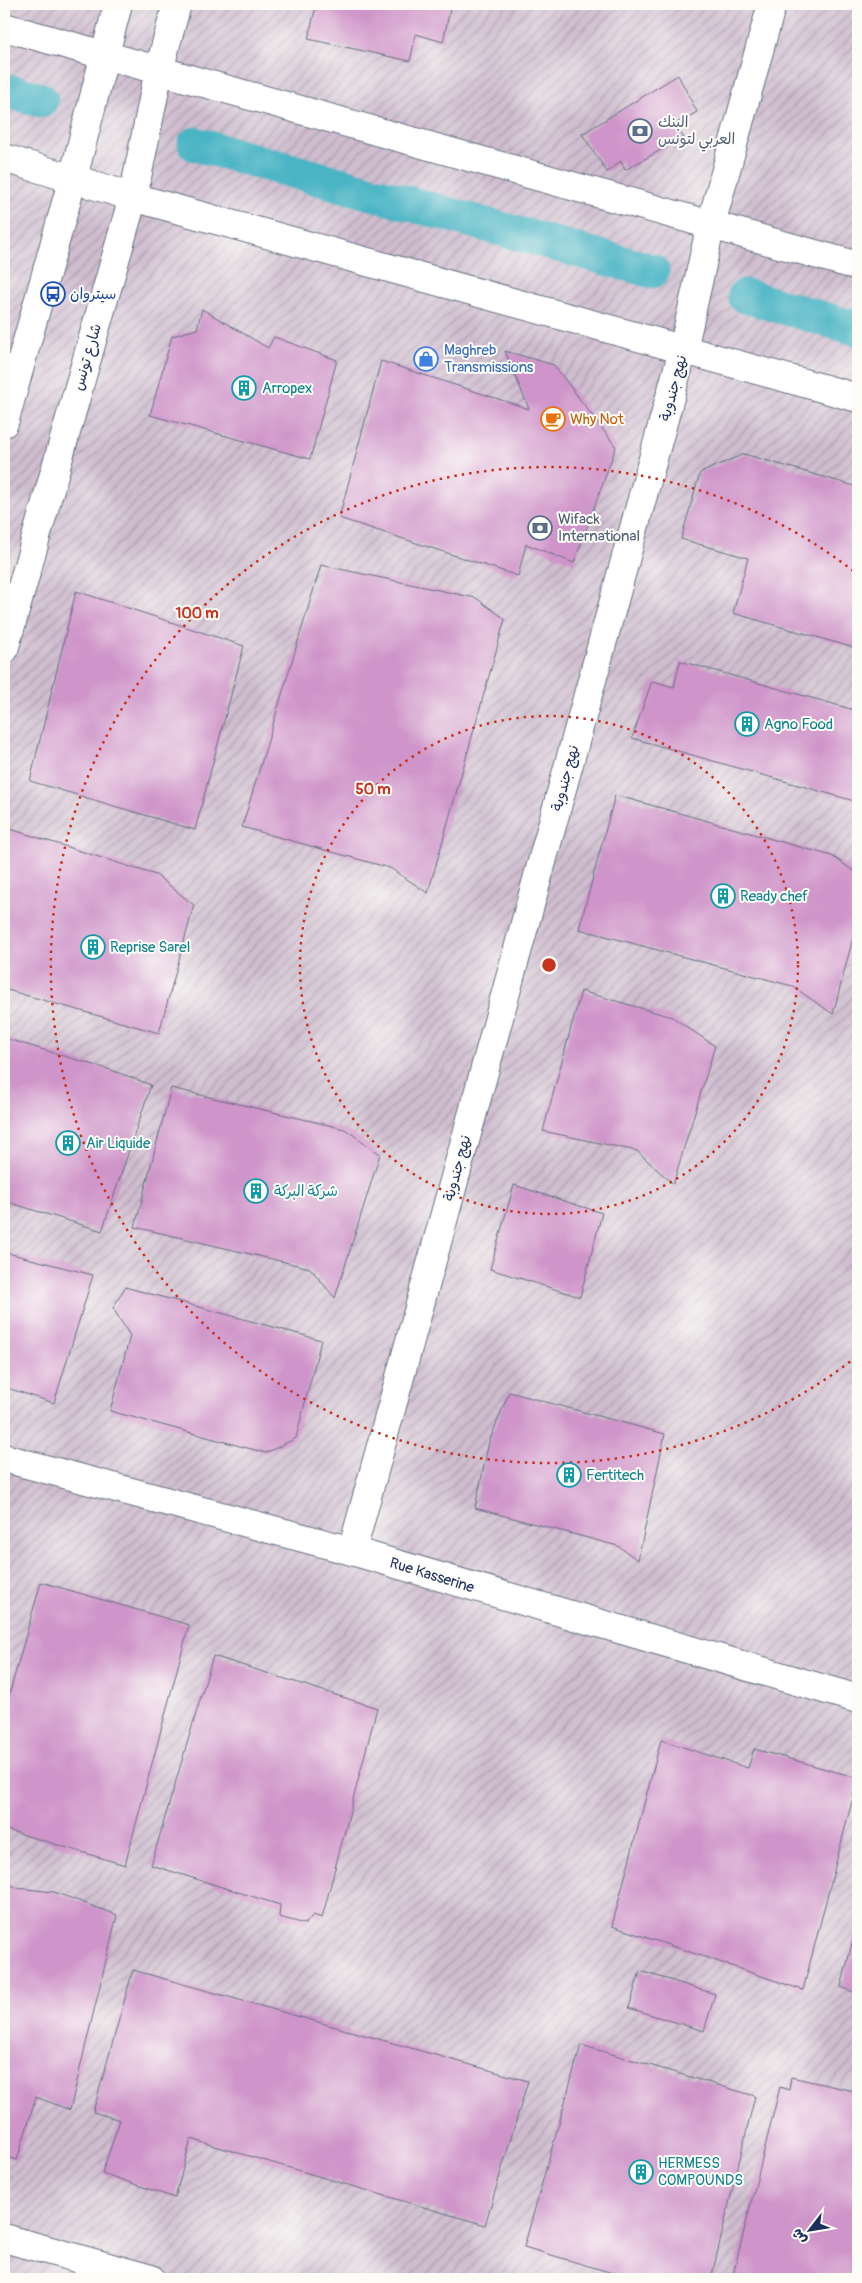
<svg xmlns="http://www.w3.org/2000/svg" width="862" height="2283" viewBox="0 0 862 2283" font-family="Pangolin,'Playpen Sans Arabic',sans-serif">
<defs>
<pattern id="industrial-furrows" width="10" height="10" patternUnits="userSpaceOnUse" patternTransform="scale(1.25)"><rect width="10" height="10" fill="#cfbdcf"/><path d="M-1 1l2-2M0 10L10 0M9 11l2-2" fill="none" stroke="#a79aab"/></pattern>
</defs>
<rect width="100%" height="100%" fill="#fdfcf7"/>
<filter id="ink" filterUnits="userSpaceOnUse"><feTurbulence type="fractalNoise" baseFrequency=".02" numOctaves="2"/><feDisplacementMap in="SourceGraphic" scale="10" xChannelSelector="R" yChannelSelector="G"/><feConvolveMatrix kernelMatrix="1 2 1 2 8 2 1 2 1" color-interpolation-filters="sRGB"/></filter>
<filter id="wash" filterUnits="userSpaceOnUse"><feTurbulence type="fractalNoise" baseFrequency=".0096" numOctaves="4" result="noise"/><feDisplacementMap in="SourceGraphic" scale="20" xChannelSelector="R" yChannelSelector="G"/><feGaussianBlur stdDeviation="1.12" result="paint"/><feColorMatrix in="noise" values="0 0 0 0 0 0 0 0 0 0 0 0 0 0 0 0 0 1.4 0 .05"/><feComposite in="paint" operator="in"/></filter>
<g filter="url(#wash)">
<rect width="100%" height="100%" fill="#e9e3c3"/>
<rect fill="url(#industrial-furrows)" x="4" y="4" width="854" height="2275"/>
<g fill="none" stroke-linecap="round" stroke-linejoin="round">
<g stroke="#48b4c4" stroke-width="35">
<polyline points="4,90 41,100"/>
<polyline points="195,144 652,271"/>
<polyline points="745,296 858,329"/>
</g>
</g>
<g id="blocks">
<g fill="#cf94c9">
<polygon points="311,4 451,4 443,42 416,34 410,61 308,39 316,6"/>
<polygon points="678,75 697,112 673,125 684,137 625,170 621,161 607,172 582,134"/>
<polygon points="202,309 268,348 274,337 337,360 310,459 150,415 172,336 197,329"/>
<polygon points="505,351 554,365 616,447 574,563 526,544 518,576 339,518 381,361 529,409"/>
<polygon points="744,454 858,487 858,649 733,613 748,558 681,539 700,473"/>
<polygon points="321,565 476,598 505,619 428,893 390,868 242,827"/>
<polygon points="76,591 244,646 195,830 30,781"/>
<polygon points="680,661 858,711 858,802 632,738 652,681 674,687"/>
<polygon points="615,795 832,856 858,874 858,919 833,1014 792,986 579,929"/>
<polygon points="4,827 156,875 194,905 159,1033 4,989"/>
<polygon points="581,991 672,1017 715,1046 673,1184 637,1151 543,1131"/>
<polygon points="4,1038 111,1070 151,1085 102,1231 4,1201"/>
<polygon points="171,1088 345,1129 380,1154 335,1298 310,1268 135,1227"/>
<polygon points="514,1185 602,1213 580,1297 490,1269"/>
<polygon points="4,1252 93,1275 54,1403 4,1387"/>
<polygon points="125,1287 321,1340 296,1438 266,1453 110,1411 130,1336 113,1308"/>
<polygon points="509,1392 665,1434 638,1560 618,1546 475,1508 489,1442"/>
<polygon points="41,1582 189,1625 125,1865 4,1829 4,1713"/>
<polygon points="213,1656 377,1708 322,1918 313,1915 305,1924 279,1917 280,1905 151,1865"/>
<polygon points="661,1740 748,1768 754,1749 858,1778 803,1990 612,1926"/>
<polygon points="4,1881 17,1888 54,1892 117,1915 70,2110 36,2097 17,2160 4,2156"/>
<polygon points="858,1920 858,1994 841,1987"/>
<polygon points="133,1970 528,2081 485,2225 191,2139 175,2198 102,2173 120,2120 93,2112"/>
<polygon points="640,1971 715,1994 704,2031 629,2008"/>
<polygon points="581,2045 755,2096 711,2279 633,2279 524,2247"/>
<polygon points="791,2077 858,2092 858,2279 732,2279 780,2087 789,2090"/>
</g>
</g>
</g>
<g filter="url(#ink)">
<use href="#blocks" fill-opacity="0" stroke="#636e81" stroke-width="1"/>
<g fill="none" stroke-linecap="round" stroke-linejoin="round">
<g stroke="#636e81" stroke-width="30">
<g id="minor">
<polyline points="4,27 858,266"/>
<polyline points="4,158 133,197 858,398"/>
<polyline points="4,423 73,178 118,4"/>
<polyline points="4,650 133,197 159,70 177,4"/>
<polyline points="4,1458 352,1551 858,1699"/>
<polyline points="352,1551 683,350 711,224 772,4"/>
<polyline points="4,2238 151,2279"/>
</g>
</g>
<use href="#minor" stroke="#fff" stroke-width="28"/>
</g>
</g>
<g fill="none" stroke="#c8321e" stroke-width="2.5" stroke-dasharray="2.5 5">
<circle cx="549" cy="965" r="249"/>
<path d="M856 1357A498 498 0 1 1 856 573"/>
</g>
<defs>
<g id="bank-ring" transform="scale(1.25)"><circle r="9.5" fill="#fdfcf7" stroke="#5c6f8a" stroke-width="1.5"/><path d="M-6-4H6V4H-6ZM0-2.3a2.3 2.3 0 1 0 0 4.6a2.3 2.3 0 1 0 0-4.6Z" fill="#5c6f8a"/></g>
<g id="bus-ring" transform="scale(1.25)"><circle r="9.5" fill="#fdfcf7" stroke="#1a4fb4" stroke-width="1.5"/><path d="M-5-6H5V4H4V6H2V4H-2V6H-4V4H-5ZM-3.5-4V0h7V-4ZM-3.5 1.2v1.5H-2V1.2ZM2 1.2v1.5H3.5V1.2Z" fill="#1a4fb4"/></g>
<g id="shop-ring" transform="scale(1.25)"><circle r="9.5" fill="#fdfcf7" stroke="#3f7fe0" stroke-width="1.5"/><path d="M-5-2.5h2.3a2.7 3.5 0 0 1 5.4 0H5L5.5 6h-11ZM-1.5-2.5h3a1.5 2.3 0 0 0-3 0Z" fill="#3f7fe0"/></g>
<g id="building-ring" transform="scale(1.25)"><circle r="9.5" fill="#fdfcf7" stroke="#0f9aa8" stroke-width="1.5"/><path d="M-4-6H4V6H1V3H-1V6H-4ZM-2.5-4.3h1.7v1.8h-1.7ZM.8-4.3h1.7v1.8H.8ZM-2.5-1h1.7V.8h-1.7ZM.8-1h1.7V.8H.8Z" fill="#0f9aa8"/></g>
<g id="cafe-ring" transform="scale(1.25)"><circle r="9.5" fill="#fdfcf7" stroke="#e8710a" stroke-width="1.5"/><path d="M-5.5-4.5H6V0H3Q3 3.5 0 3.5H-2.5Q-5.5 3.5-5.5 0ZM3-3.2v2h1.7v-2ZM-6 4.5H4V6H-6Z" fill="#e8710a"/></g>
</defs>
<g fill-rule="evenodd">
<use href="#bank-ring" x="640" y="131"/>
<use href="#bus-ring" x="53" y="294"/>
<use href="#shop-ring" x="426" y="359"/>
<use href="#building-ring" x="244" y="388"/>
<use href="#cafe-ring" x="553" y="419"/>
<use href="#bank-ring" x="540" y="528"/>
<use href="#building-ring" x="747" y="724"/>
<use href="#building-ring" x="723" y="896"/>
<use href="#building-ring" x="93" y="947"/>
<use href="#building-ring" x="68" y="1143"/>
<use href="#building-ring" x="256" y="1191"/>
<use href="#building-ring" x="569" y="1475"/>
<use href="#building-ring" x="641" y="2172"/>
</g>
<g text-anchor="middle" stroke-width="4" stroke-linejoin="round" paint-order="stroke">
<g font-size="15" fill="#4e5e75" stroke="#fdfcf7" text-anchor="start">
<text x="658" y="127">البنك<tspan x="658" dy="17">العربي لتونس</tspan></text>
<text x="558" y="524">Wifack<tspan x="558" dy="17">International</tspan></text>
</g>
<g font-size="15" fill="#164399" stroke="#fdfcf7" text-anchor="start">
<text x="70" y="299">سيتروان</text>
</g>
<g font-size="15" fill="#366cbe" stroke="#fdfcf7" text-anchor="start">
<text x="444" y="355">Maghreb<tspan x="444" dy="17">Transmissions</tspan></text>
</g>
<g font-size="15" fill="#1b2f5e" stroke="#fdfcf7">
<text transform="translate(87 357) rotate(-74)" y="5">شارع تونس</text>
<text transform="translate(673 388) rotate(-75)" y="5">نهج جندوبة</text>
<text transform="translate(565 778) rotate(-75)" y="5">نهج جندوبة</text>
<text transform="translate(457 1168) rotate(-75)" y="5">نهج جندوبة</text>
<text transform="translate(432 1575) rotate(17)" y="5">Rue Kasserine</text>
</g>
<g font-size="15" fill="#0d838f" stroke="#fdfcf7" text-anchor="start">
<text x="262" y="393">Arropex</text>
<text x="764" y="729">Agno Food</text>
<text x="740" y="901">Ready chef</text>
<text x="110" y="952">Reprise Sarel</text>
<text x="86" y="1148">Air Liquide</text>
<text x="274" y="1196">شركة البركة</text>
<text x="586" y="1480">Fertitech</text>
<text x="658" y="2168">HERMESS<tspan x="658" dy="17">COMPOUNDS</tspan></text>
</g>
<g font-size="15" fill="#c56008" stroke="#fdfcf7" text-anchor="start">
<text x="570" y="424">Why Not</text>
</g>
</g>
<circle cx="549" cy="965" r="8" fill="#c8321e" stroke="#fdfcf7" stroke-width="2.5"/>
<g font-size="15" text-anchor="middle" font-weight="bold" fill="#c8321e" stroke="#fdfcf7" stroke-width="4" stroke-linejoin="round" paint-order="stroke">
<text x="197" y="618">100 m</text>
<text x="373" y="794">50 m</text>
</g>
<rect width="862" height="2283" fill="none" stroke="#fdfcf7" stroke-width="20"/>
<g transform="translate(810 2230) rotate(239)" stroke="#fdfcf7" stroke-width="4" paint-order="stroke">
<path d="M0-4L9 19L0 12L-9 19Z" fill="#1b2f5e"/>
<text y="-8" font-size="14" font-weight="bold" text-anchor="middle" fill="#1b2f5e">ش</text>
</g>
</svg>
